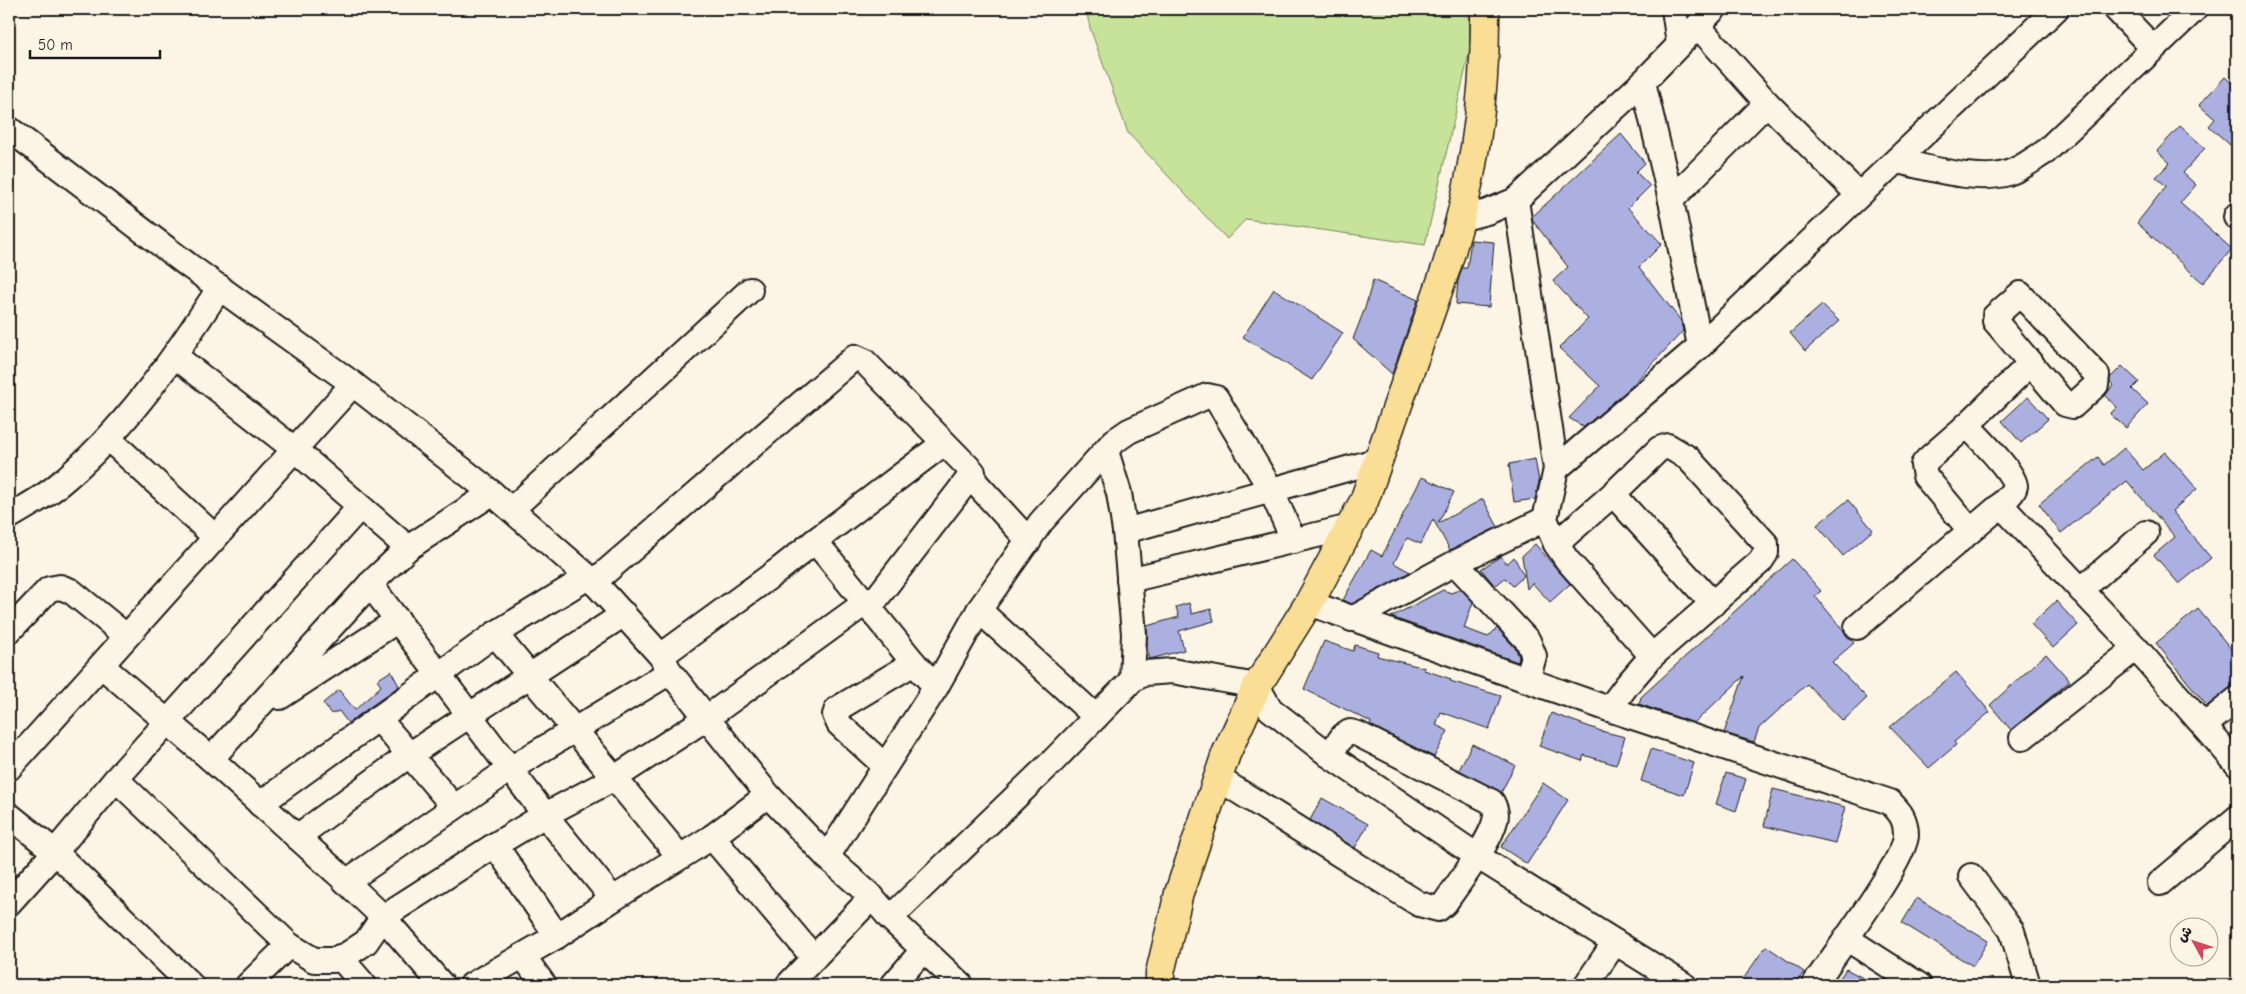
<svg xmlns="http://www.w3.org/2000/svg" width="2246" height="994" viewBox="0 0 2246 994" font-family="'Comic Neue','Playpen Sans Arabic',sans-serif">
<rect width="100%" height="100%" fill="#fcf5e5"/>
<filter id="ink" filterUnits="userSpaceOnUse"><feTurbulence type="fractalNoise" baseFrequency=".02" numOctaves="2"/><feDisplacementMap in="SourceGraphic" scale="10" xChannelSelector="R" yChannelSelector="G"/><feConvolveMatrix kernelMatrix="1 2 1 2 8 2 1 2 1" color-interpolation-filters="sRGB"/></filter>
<g filter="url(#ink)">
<polygon fill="#c7e39a" stroke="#72805b" points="1086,9 1469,9 1470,50 1425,245 1246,219 1227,239 1128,133 1090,28"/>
<g fill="#abb0e1" stroke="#1c1c1c">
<polygon points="2225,77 2237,88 2237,137 2230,145 2209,126 2215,119 2199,105"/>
<polygon points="2180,126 2205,148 2183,173 2196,185 2180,203 2232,249 2203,283 2137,223 2166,186 2156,177 2170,163 2157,151"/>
<polygon points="1621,134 1645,163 1636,172 1650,186 1628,208 1662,244 1639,267 1681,321 1683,331 1627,391 1584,427 1569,418 1600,386 1559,348 1588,319 1553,281 1568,267 1533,221 1532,217"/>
<polygon points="1471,240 1494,242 1489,307 1456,304 1458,281 1462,268 1467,268"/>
<polygon points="1373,280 1418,300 1392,374 1353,339 1365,308"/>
<polygon points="1274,289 1343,333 1312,380 1243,337"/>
<polygon points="1822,305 1839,321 1805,351 1790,333"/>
<polygon points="2122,366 2139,382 2132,389 2148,404 2126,428 2110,414 2117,407 2105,396 2113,385 2110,382 2110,378"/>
<polygon points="2028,397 2048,419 2021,443 2002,421"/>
<polygon points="2124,448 2143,470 2165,452 2197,489 2172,511 2211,558 2179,584 2154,555 2175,537 2127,481 2061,533 2039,504 2098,457 2104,465"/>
<polygon points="1535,459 1539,482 1535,499 1514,502 1509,464"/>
<polygon points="1422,477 1454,492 1438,523 1483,499 1498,527 1450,550 1433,519 1421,544 1407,538 1394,563 1410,572 1352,604 1343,600 1371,550 1382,556"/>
<polygon points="1848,500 1873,530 1843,556 1817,525"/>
<polygon points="1535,544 1570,584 1550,602 1532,583 1527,589 1522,556"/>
<polygon points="1501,556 1507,564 1514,557 1524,576 1513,586 1505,578 1495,586 1481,569"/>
<polygon points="1792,559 1821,591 1815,596 1854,643 1832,662 1867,698 1843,721 1807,684 1759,728 1754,742 1724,733 1744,676 1694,723 1639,704 1641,697"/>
<polygon points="1461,589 1473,602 1464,628 1488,637 1497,628 1516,649 1519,657 1518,662 1391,617 1443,590 1451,593"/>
<polygon points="2056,601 2078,625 2053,648 2031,624"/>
<polygon points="1189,603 1192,614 1211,609 1214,621 1179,631 1184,650 1150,659 1147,649 1147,626 1179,617 1176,607"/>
<polygon points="2198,609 2237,656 2237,683 2207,706 2156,643"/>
<polygon points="1324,641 1353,651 1355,645 1378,652 1377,656 1425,668 1424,670 1451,679 1450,681 1501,696 1489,729 1441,712 1436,725 1448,731 1434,757 1370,725 1371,722 1304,689"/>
<polygon points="2046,654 2070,681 2011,730 1990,705"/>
<polygon points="391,671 399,686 348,723 339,711 331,714 323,703 339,690 355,710 381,686 377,680"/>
<polygon points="1956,672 1990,712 1954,742 1956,745 1929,768 1890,727"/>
<polygon points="1551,713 1601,731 1625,737 1616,765 1584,755 1582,761 1539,746"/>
<polygon points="1472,744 1515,765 1501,793 1459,770"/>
<polygon points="1651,749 1694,763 1684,795 1641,781"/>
<polygon points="1726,773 1746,779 1736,811 1716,804"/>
<polygon points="1543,783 1568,800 1527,864 1501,847"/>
<polygon points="1773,789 1845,807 1835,843 1764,826"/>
<polygon points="1322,798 1368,824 1355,848 1310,820"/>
<polygon points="1917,898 1988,941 1973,966 1902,923"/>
<polygon points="1766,946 1804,972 1795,985 1739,985"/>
<polygon points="1846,969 1876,985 1835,985"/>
</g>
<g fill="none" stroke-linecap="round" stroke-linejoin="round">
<g stroke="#1c1c1c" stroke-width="28">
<g id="minor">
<polyline points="1674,9 1679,44"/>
<polyline points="2116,9 2153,48"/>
<polyline points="1698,26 1767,103 1859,195"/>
<polyline points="1643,82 1671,200 1700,346"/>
<polyline points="9,129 188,265 353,384 492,493 594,582 661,656 670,672 768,795 827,857 872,897 890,918 961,985"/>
<path d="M1896,161C1928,167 1976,183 2008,173C2022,169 2033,159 2045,152L2195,9"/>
<polyline points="1516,200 1556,469 1545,519 1556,544 1567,560 1652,656"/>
<polyline points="1671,200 1767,103"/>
<polyline points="2236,217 2237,215"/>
<polyline points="1460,219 1487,212 1516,200 1643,82 1714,9"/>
<polygon points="2020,294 2097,375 2096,385 2073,406 2065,404 1995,321 1995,316"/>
<polyline points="175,356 294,449 408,548"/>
<polyline points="109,439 215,537"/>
<polyline points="1106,451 1119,493 1125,531 1134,634 1132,680"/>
<polyline points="1556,469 1700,346 2056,9"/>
<polyline points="1613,494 1713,604"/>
<polyline points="2001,505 2136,648 2237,764"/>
<polyline points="512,509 750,290"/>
<path d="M9,517C25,507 43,498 57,486C124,431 173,360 220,287"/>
<polyline points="1970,530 1925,476 1923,465 1928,459 1967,425 2030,364"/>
<polyline points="1125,531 1379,460"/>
<polyline points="815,541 944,443"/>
<polyline points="1556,544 1613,494 1659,449 1668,446 1688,458 1766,544 1766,553 1760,562 1652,656 1627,685 1609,709"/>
<polyline points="1455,563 1528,641 1534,656 1527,680"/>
<polyline points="1129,580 1350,527"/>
<polyline points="594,582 855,357 864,361 973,472 974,481"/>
<polyline points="370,584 545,815 613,899 712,837 768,795"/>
<polyline points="2081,590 2146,533"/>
<path d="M1309,603L1609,709L1890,802C1900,812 1906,819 1906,835C1906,860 1831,959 1814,985"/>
<polyline points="979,610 1096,717"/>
<polyline points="1352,619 1455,563 1545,519"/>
<path d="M1857,627L2001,505C2005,499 2014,493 2015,486C2016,474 1976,435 1967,425"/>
<polyline points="9,631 49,589 60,587 71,591 126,636"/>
<polyline points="495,634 680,857"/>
<polyline points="661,656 780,569 815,541 914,663 936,687"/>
<polyline points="102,666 211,759 337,873 383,917 442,985"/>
<polyline points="280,697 398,620"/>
<polyline points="378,718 454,807"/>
<polyline points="2204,726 2237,699"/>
<polyline points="2022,738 2136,648"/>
<polyline points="211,759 370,584 408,548 492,493"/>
<polyline points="885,766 839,724 835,715 837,709 914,663"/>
<polyline points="9,768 353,384"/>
<polyline points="116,779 289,945 314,960 334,960 348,954 366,942 383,917 495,845 545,815 613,779 708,717 865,603 876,599 966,482 971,479 974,481 1029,541"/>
<path d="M1219,779L1419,904L1438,909L1445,903C1458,883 1496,836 1496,814C1496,810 1494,806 1492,802L1358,734L1350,732L1343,736L1329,755"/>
<polyline points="260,804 495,634 588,577"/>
<polyline points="9,815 55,852 191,985"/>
<polyline points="297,837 409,755 624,614"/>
<polyline points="712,837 814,958"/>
<polyline points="495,845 557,936"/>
<polyline points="827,857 936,687 979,610 1041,522 1113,442 1129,431 1207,396 1216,398 1271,490 1294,541"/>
<polyline points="1971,876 2012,931 2028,985"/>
<polyline points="346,882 510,769 670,672"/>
<polyline points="2160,883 2237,818"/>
<polyline points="9,903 55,852 116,779 359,508"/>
<polyline points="890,918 1052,762 1132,680 1145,673 1172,671 1257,686 1270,709 1329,755 1477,856 1684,985"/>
<polyline points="1846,938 1919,985"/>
<polyline points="523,956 544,985"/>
<polyline points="340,957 364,985"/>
<polyline points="248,985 289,945"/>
<polyline points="472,985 557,936 613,899"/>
<polyline points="788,985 872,897"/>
<polyline points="893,985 924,949"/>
<polyline points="1586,985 1615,942"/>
</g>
</g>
<g stroke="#1c1c1c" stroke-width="31">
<path id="major" d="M1160,985V973L1179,893L1226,754L1257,686L1309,603L1364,501L1446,268C1473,185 1486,96 1485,9"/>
</g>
<use href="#minor" stroke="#fcf5e5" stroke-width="24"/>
<use href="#major" stroke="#fbde96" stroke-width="28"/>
</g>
</g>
<rect width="2246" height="994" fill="none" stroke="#fcf5e5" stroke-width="30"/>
<rect x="15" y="15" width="2216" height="964" fill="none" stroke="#1c1c1c" stroke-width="2" filter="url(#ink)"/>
<g transform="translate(2194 942) rotate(310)"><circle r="24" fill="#fcf5e5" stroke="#a29e95"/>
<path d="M0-4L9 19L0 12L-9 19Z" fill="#d1495b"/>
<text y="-8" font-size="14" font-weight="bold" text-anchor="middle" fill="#1c1c1c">ش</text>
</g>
<path d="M30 50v8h130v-8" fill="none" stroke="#1c1c1c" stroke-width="2.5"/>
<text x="38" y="50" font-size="15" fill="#1c1c1c" stroke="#fcf5e5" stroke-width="4" paint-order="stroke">50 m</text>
</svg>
